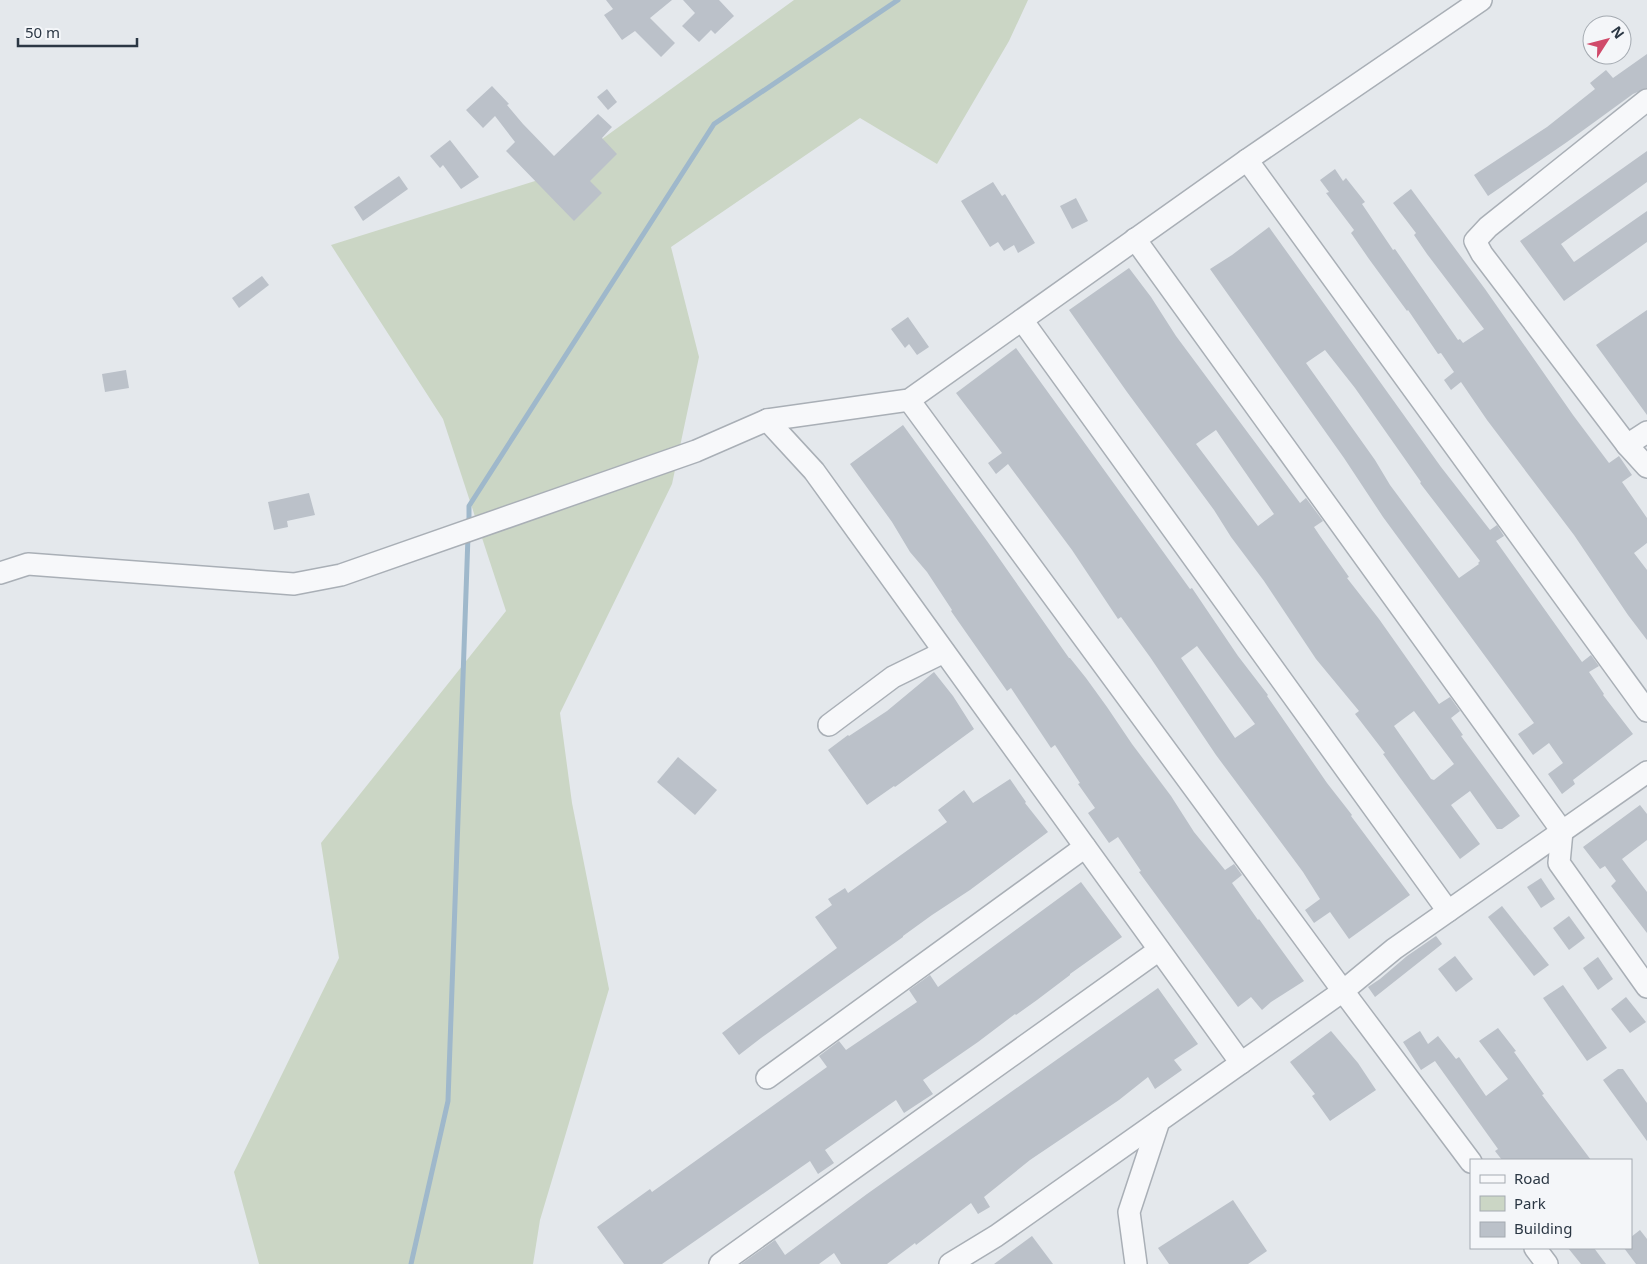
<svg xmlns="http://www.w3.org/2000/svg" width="1647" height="1264" viewBox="0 0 1647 1264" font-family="'Noto Sans',sans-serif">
<rect width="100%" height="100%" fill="#e4e8ec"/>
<polygon fill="#cbd6c5" points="794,0 1028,0 1009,41 937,164 860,118 671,247 699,357 672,484 560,713 572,803 609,989 540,1220 533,1264 259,1264 234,1172 339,958 321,843 506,611 443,419 331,245 551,176"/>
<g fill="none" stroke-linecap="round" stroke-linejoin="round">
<g stroke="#9fb8cb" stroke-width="5">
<polyline points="469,525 469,506 714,124 898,0"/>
<polyline points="411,1264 448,1101 468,536"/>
</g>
</g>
<g fill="#bbc1c9" fill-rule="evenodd">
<polygon points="606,0 672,0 650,18 675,43 661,57 635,31 622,40 604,15 613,9"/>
<polygon points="683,0 719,0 734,16 715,34 711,30 699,42 682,26 695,13"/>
<polygon points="1647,54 1647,88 1633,94 1567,142 1488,196 1474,175 1547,127 1595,89 1590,83 1606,70 1613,78"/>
<polygon points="492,86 509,104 507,105 523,124 554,156 598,114 612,127 602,138 617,154 590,181 602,193 574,221 506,151 515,142 495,116 483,128 466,110"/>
<polygon points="607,89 617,102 608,110 597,97"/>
<polygon points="450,140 479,177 461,189 443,165 440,168 430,156"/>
<polygon points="1647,151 1647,182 1561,244 1574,262 1647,211 1647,242 1564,301 1520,241"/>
<polygon points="1335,169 1343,181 1346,178 1365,202 1362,204 1393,250 1395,249 1458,340 1460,339 1463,343 1484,329 1427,254 1414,235 1416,233 1393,203 1411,189 1485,289 1573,415 1609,463 1619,456 1632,475 1622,482 1647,518 1647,543 1634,553 1647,570 1647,640 1628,615 1574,535 1487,420 1461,382 1451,390 1444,380 1454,372 1441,353 1438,354 1408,310 1407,311 1369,259 1351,233 1354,230 1326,193 1329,192 1320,180"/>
<polygon points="399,176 408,189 363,221 354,207"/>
<polygon points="993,182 1002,196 1005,194 1035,243 1018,253 1014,245 1004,251 998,242 990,247 961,201"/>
<polygon points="1076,198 1088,221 1072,229 1060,206"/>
<path d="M1269,227L1441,467L1490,530L1497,525L1504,536L1496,541L1582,662L1591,655L1599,666L1589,672L1604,694L1603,695L1633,734L1573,780L1575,784L1562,794L1548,774L1563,763L1549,743L1533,755L1518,734L1534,723L1383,517L1344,458L1210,269L1232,255ZM1325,350L1355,388L1421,482L1420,483L1480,561L1478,563L1479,564L1459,578L1390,485L1375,460L1306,363Z"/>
<path d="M1129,268L1151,297L1176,336L1300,503L1306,498L1323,521L1314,527L1320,536L1349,577L1347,578L1379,619L1439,704L1450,697L1460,711L1451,718L1463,735L1461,736L1520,816L1502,829H1497L1470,791L1451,805L1480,844L1460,859L1401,779L1383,754L1385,753L1355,714L1359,711L1316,659L1264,581L1231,537L1214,510L1127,392L1069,310ZM1216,430L1274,514L1258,526L1196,444ZM1414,711L1454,764L1434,780L1431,779L1394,726Z"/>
<polygon points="262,276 269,285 239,308 232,298"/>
<polygon points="1647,310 1647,415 1596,345"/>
<polygon points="908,317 929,347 917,355 909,344 905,348 891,329"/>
<path d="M1016,348L1190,589L1192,588L1238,656L1268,695L1267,696L1327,783L1352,815L1351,816L1410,895L1349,939L1330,912L1314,923L1305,910L1320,899L1303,872L1216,755L1150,657L1121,617L1118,619L1072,550L1008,464L996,474L988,463L1002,453L956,393ZM1197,646L1255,724L1235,738L1181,658Z"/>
<polygon points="126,370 129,388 105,392 102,374"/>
<polygon points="903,425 987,541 1069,658 1070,658 1086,678 1107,707 1132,744 1171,796 1194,832 1225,870 1234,864 1242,875 1232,883 1258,920 1259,919 1304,981 1271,1002 1262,1010 1251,997 1238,1007 1139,872 1141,871 1118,837 1109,843 1088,813 1095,808 1078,784 1080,783 1055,745 1051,748 1011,688 1007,691 951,611 952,610 927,572 910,552 892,522 850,464"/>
<polygon points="309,493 315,515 287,521 288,527 274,530 268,502"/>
<polygon points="934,672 953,696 974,729 895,787 894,786 867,805 828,750 848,735 849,736 887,711"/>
<polygon points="678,757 717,790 695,815 657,782"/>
<polygon points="1010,779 1026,802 1025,803 1048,832 970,890 932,915 903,936 903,937 761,1038 739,1055 722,1033 837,948 815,917 832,905 828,899 845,888 848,893 947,822 938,810 964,790 973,803"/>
<polygon points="1640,805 1647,814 1647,840 1622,859 1647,892 1647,933 1611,886 1616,881 1605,866 1600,869 1583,847"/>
<polygon points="1541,878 1555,899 1541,908 1527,887"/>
<polygon points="1081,882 1122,937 1070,974 1070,975 1037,1000 1016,1015 1015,1014 978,1042 923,1080 933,1094 904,1113 896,1100 825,1150 834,1163 818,1174 810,1161 662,1264 624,1264 597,1227 650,1189 652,1192 827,1067 819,1056 839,1041 846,1050 917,1002 909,990 930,975 938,987"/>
<polygon points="1502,906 1549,965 1534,976 1488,917"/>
<polygon points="1569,916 1585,938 1569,950 1553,928"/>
<polygon points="1436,936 1442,944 1375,997 1368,987 1380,979 1407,956"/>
<polygon points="1455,956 1473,979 1456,992 1438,969"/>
<polygon points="1598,957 1613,979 1598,990 1583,968"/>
<polygon points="1563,985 1607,1048 1587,1061 1543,998"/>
<polygon points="1158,988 1198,1044 1174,1060 1182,1070 1155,1089 1148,1077 1119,1100 1030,1160 984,1197 990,1207 978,1214 971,1203 916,1245 915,1243 887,1264 841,1264 834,1253 819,1264 741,1264 775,1240 785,1255 867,1194"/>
<polygon points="1626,997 1646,1022 1630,1033 1611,1009"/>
<polygon points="1498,1028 1516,1051 1514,1052 1544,1094 1542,1095 1591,1160 1502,1160 1495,1151 1498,1149 1435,1061 1421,1070 1403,1042 1420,1031 1428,1044 1438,1036 1456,1059 1459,1057 1486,1096 1508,1079 1479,1041"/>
<polygon points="1331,1031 1358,1063 1376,1090 1330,1121 1312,1096 1315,1094 1290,1062"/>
<polygon points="1618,1069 1623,1069 1647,1103 1647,1141 1603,1080"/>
<polygon points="1233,1200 1267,1251 1248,1264 1169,1264 1158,1248"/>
<polygon points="1640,1230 1647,1239 1647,1264 1636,1264 1624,1248 1631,1248 1631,1237"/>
<polygon points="1032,1236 1053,1264 994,1264"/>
<polygon points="1568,1248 1594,1248 1606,1264 1581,1264"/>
</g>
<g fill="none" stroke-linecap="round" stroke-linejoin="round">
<g stroke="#a9afb6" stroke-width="24">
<g id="minor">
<polyline points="1647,100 1488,227 1475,241 1482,254 1627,445 1647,467"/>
<polyline points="1247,160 1647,711"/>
<polyline points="1135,239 1562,831 1559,863 1647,987"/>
<polyline points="1022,320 1448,911"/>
<polyline points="909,400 1343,991 1471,1162"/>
<polyline points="767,420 814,471 1241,1063 1159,1121 1129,1212 1136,1264"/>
<polyline points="1627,445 1647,432"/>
<polyline points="0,573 28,564 294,584 341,575 696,451 767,420 909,400 1247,160 1481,0"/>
<polyline points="829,725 893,677 944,652"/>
<polyline points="1241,1063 1343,991 1394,949 1647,772"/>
<polyline points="767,1078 1085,847"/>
<polyline points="1535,1248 1547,1264"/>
<polyline points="720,1264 1159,950"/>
<polyline points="950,1264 996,1236 1159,1121"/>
</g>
</g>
<use href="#minor" stroke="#f7f8fa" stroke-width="21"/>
</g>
<rect x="1470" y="1159" width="162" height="90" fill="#f4f6f9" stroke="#a4aab1"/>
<rect x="1480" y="1175" width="25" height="8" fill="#f7f8fa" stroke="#a4aab1"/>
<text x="1514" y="1184" font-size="15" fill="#2b3744">Road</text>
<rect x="1480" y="1196" width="25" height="15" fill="#cbd6c5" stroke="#a4aab1"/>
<text x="1514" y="1209" font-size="15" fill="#2b3744">Park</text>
<rect x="1480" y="1222" width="25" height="15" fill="#bbc1c9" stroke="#a4aab1"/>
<text x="1514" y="1234" font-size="15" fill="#2b3744">Building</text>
<g transform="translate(1607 40) rotate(54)"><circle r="24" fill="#f4f6f9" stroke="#a4aab1"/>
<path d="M0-4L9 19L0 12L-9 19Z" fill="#d04a6a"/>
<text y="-8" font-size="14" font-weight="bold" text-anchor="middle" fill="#2b3744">N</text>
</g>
<path d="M18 38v8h119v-8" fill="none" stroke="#2b3744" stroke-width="2.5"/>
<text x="25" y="38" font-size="15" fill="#2b3744" stroke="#f4f6f9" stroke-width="4" paint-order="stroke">50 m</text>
</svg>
